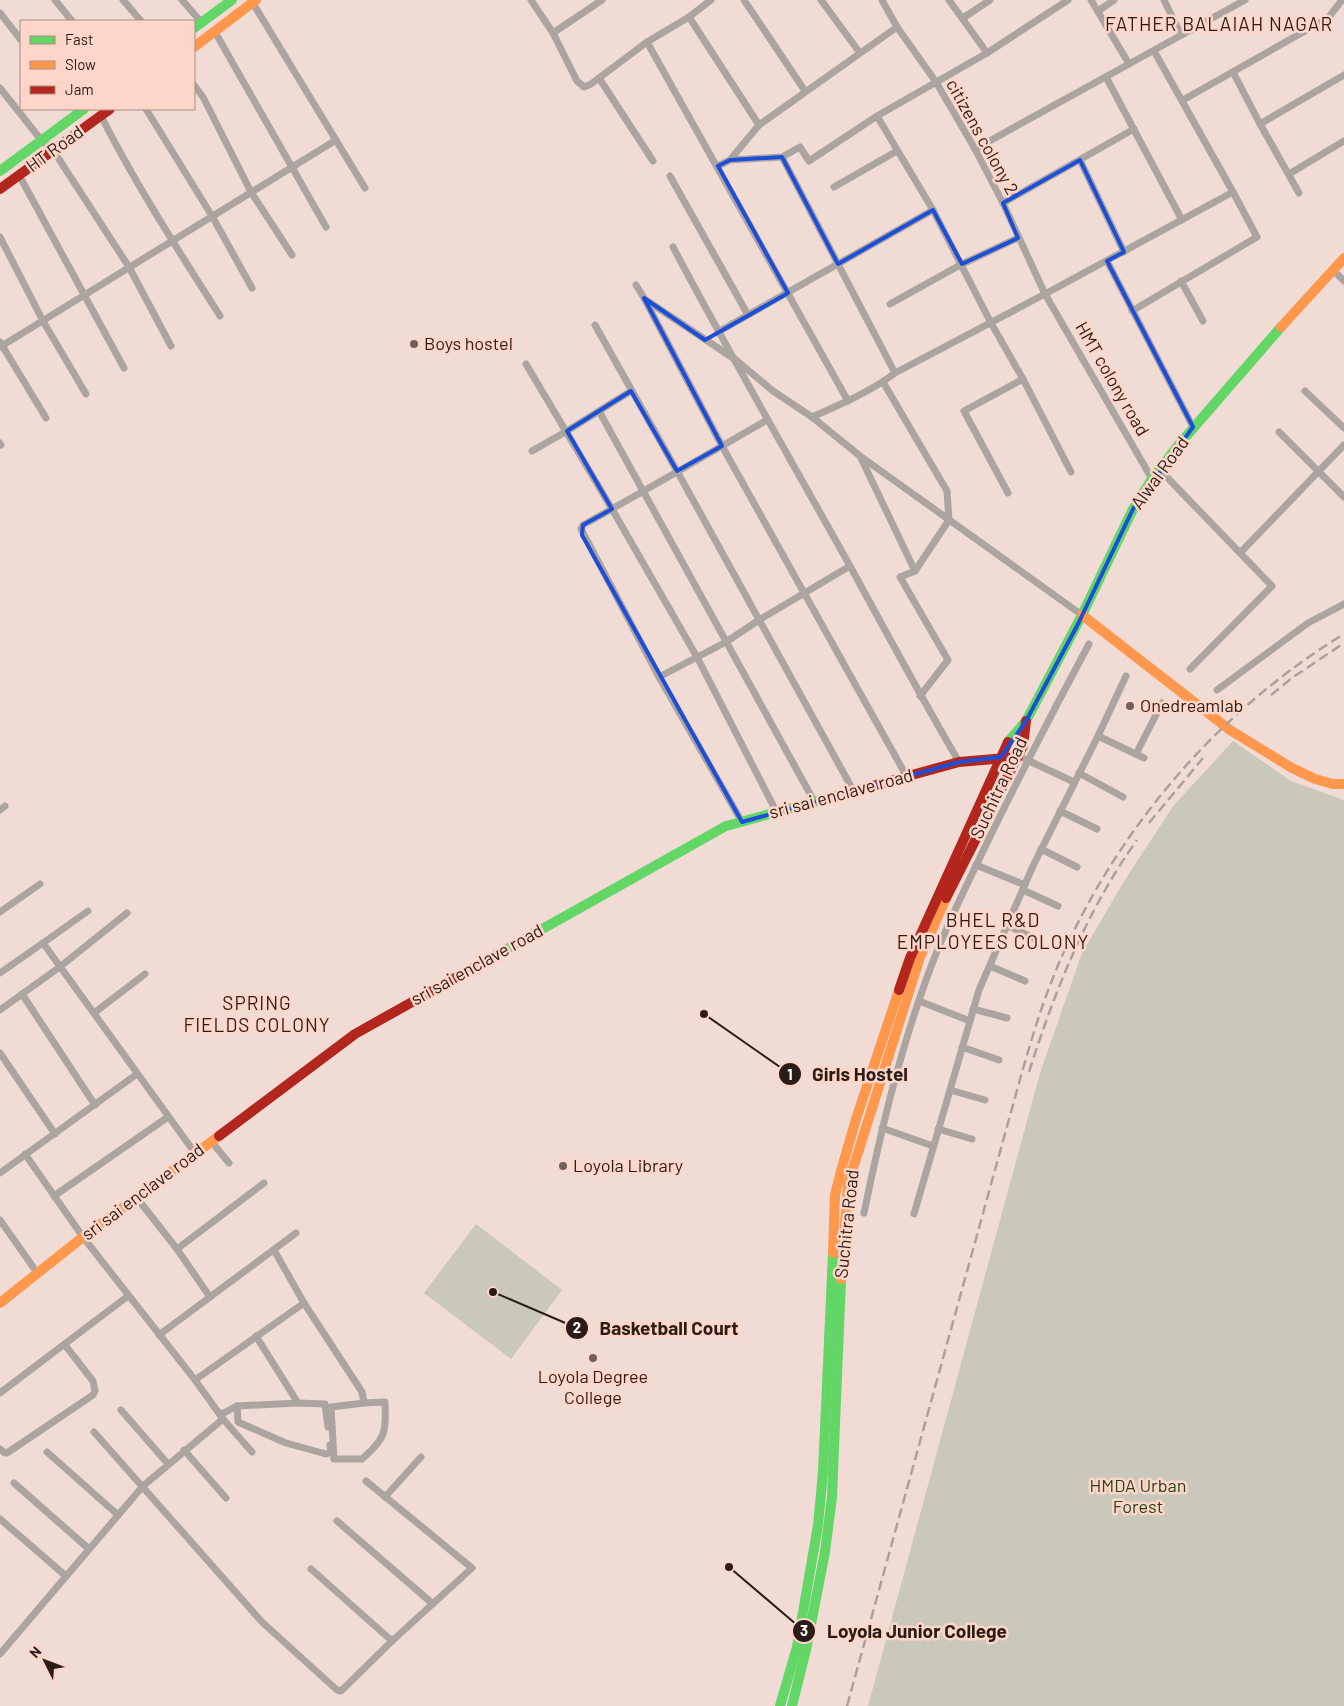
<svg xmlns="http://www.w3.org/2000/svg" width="1344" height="1706" viewBox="0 0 1344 1706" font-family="Barlow,sans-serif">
<rect width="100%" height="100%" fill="#f1dcd5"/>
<g fill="#c9c8ba">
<polygon points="1233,741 1291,781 1344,800 1344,1706 868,1706 1040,1073 1082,953 1126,878 1174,805"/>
<polygon points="476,1224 562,1290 511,1359 424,1293"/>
</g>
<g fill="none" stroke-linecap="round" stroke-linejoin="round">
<g stroke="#aca4a0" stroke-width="7">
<polyline points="55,0 72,21"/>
<polyline points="123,0 141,21"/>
<polyline points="182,0 202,23"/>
<polyline points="251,0 365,188"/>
<polyline points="531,0 553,33 577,81 584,87 591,84 647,42 689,17 711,0"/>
<polyline points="744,0 805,91"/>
<polyline points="821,0 860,53"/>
<polyline points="882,0 897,27 936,82 975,149 1003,203 1045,294 1152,479"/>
<polyline points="949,0 987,53"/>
<polyline points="1091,0 1129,64 1245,0"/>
<polyline points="1164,0 1181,35"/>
<polyline points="1098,11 1114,0"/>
<polyline points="0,13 21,40"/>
<polyline points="689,17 759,125"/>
<polyline points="963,18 990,0"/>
<polyline points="215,32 326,227"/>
<polyline points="553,33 602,0"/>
<polyline points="647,42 848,401"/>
<polyline points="1233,72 1260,124 1299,193"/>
<polyline points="1106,77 1182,220"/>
<polyline points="599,78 653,161"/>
<polyline points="194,85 203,97 251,192 292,255"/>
<polyline points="0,88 42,141 53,150 129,267 171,346"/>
<polyline points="1183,100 1328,18 1342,0"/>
<polyline points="146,109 212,216 252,288"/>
<path d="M101,116C136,185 178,250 220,316"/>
<polyline points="877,116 933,210 991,323 1023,379 1071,472"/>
<polyline points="1260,124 1344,75"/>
<polyline points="975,149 1129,64"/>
<polyline points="782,157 895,373"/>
<polyline points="730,160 759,125 897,27"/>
<polyline points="1080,160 1124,252"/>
<polyline points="718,166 730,160 782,157 800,147 809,161 877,116 987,53 1068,0"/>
<polyline points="1289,174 1344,141"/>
<polyline points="19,175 124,368"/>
<polyline points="670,176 748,315"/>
<polyline points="834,187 897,151"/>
<polyline points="1003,203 1134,129"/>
<polyline points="0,237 43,321 86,394"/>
<path d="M673,247C730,355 791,460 850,566C886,632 921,697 959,762"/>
<polyline points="1107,261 1193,427"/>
<polyline points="1333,270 1344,281"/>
<polyline points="1181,281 1203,321"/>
<polyline points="636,285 644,298 722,446 907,777"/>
<polyline points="646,300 736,360 773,391 812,417 860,456 1082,615"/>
<polyline points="890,304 962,264 1018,238"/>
<polyline points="1132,311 1257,237 1233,192 1154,51"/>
<polyline points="595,325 677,471 853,790"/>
<polyline points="718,332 933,210"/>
<polyline points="0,342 46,418"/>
<polyline points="0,347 336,140"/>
<polyline points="526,364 612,509 697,657 776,811"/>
<polyline points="883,382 947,491 949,520 915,571 900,577 948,660 920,696"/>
<polyline points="1305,391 1344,428"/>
<polyline points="599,411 814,801"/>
<path d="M812,417C841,404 870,392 895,373L1045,294L1233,192"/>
<polyline points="1279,432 1344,497"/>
<polyline points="0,443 1,445"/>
<polyline points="532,451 567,431 631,391"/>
<polyline points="861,458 915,571"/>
<polyline points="1159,469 1272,586 1190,669"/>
<polyline points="1008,493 964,411 1023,379"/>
<polyline points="1240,553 1344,445"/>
<polyline points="659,677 726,642 759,620 850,566"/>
<polyline points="1217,690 1308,623 1344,604"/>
<polyline points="1098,736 1144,758"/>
<polyline points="1136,754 1162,703"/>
<polyline points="1025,759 1074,782"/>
<polyline points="1079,773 1123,797"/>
<polyline points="0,810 5,806"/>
<polyline points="1060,811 1097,829"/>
<path d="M742,822L659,677L581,529L583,525C645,491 706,455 767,420"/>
<polyline points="1041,849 1077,867"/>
<polyline points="976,865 1025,885"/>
<polyline points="1023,890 1058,906"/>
<polyline points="0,912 40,884"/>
<polyline points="1007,925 1039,941"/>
<polyline points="43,943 88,911"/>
<polyline points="990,966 1025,981"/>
<polyline points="0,973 43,943 195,1153"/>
<polyline points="22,994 95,1105"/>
<polyline points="919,1001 970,1021"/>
<polyline points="973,1009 1007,1018"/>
<polyline points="0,1010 61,966 127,913"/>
<polyline points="94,1013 145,974"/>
<polyline points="962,1047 999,1060"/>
<polyline points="0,1053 55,1134"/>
<polyline points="950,1090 985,1100"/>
<polyline points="882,1128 933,1146"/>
<polyline points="938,1129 972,1139"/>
<polyline points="211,1141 229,1163"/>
<polyline points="25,1154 83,1237 195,1380 223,1419 252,1452"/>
<polyline points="0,1173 137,1074"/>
<polyline points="54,1196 168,1117"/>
<polyline points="137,1198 177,1249 210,1297"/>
<path d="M864,1213C880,1135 898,1058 925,983C941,937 963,893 984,849C1018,779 1053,711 1089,644"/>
<polyline points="914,1214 979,990 1033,866 1098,736 1126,676"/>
<polyline points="0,1220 38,1274"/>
<polyline points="177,1249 264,1183"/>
<path d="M274,1250L304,1303L362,1392L364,1403L331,1407L334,1459H362C386,1438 386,1433 385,1402L364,1403"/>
<polyline points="159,1335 296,1233"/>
<polyline points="256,1336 298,1403"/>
<polyline points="195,1380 304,1303"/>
<polyline points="0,1393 128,1296"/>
<polyline points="237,1406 238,1422 286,1443 326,1454 331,1452 330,1445"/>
<polyline points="121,1410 168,1464"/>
<polyline points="219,1413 224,1413 237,1406 298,1403 325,1404 328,1427"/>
<polyline points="94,1432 262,1622 337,1690 341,1691 392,1641 472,1568 366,1481"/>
<polyline points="0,1449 5,1453 7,1453 93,1395 95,1391 93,1381 65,1345"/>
<polyline points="184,1450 226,1498"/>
<polyline points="47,1452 118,1515"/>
<polyline points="14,1483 89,1549"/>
<polyline points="385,1497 421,1457"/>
<polyline points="0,1519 66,1576"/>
<polyline points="337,1521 433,1604"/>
<polyline points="311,1569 392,1641"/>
<polyline points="0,1654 143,1486 223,1419"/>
</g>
<g stroke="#63d668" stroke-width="10">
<polyline points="194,28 232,0"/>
<polyline points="0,171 84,109"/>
<polyline points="1008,742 1026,721 1082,615 1133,509 1152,479 1176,448 1281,327"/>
<polyline points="496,955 726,826 865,788"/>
<polyline points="780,1706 797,1647 818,1525 823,1472 833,1253"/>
<polyline points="792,1706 806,1650 825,1552 832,1497 841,1279"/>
</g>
<g stroke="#ff974d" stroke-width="10">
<polyline points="194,47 256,0"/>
<polyline points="1281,327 1344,258"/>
<polyline points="1082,615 1230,730 1292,768 1315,779 1333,784 1344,784"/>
<polyline points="833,1253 835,1195 841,1171 856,1119 899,990"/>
<polyline points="841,1279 848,1184 920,957 946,898"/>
<polyline points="0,1303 83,1237 219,1136"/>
</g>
<g stroke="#b3261e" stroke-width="10">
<polyline points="0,189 110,109"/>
<polyline points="865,788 959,762 1018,757"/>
<polyline points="946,898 1023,746 1026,721"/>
<polyline points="899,990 910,958 1008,742"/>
<polyline points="219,1136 355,1034 496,955"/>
</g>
<g stroke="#aca09c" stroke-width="2.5" stroke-dasharray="10 5" stroke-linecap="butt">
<polyline points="1271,695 1292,678 1344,643"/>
<polyline points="1149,823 1203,758"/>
<path d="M1029,1072C1055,990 1087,910 1137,840"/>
<path d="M847,1706L1019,1083C1031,1040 1044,996 1063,954C1122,823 1221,709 1344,634"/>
</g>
</g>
<path fill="none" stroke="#1d4ed8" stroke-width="4" stroke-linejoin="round" d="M782,157L838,264L933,210L962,264L1018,238L1003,203L1080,160L1124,252L1107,261L1193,427L1133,509L1078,624L1026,721L1001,757L959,762L742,822L582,535L583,525L612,509L567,431L631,391L677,471L722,446L644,298L705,340L788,293L718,166L730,160Z"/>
<g fill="#705f5a" stroke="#fdd6c9" stroke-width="2">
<circle cx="414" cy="344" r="5"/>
<circle cx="1130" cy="706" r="5"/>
<circle cx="563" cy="1166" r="5"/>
<circle cx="593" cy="1358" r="5"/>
</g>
<g text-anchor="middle" stroke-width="5" stroke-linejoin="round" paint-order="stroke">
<g font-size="18" fill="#2a1c17" stroke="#fdd6c9">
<text transform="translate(982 137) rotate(61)" y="6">citizens colony 2</text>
<text transform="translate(55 149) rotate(-36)" y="6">HT Road</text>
<text transform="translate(1112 379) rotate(60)" y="6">HMT colony road</text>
<text transform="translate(1160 473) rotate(-54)" y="6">Alwal Road</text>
<text transform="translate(999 788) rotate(-65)" y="6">Suchitra Road</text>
<text transform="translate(841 794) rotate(-15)" y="6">sri sai enclave road</text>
<text transform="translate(477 965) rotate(-29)" y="6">sri sai enclave road</text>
<text transform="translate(143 1192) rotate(-37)" y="6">sri sai enclave road</text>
<text transform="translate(847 1224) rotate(-84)" y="6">Suchitra Road</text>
</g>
<g font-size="18" fill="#2a1c17" stroke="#fdd6c9" text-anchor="start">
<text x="424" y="350">Boys hostel</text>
<text x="1140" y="712">Onedreamlab</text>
<text x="573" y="1172">Loyola Library</text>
<text x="593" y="1383" text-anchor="middle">Loyola Degree<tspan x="593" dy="21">College</tspan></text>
</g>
<g font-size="18" fill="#26441a" stroke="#fdd6c9">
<text x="1138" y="1492">HMDA Urban<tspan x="1138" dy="21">Forest</tspan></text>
</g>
<g font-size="19" letter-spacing="1" fill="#2a1c17" stroke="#fdd6c9">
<text x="1219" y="31">FATHER BALAIAH NAGAR</text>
<text x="993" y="927">BHEL R&amp;D<tspan x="993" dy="22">EMPLOYEES COLONY</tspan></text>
<text x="257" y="1010">SPRING<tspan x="257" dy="22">FIELDS COLONY</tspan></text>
</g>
</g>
<path fill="none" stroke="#2a1c17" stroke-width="2" d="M704 1014L790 1074M493 1292L577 1328M729 1567L804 1631"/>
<g fill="#2a1c17" stroke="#fdd6c9" stroke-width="2">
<circle cx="704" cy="1014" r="5"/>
<circle cx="493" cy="1292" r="5"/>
<circle cx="729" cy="1567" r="5"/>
<circle cx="790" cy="1074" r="12"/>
<circle cx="577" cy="1328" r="12"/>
<circle cx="804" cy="1631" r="12"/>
</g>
<g font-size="15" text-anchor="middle" font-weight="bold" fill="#fff">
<text x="790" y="1080">1</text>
<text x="577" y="1333">2</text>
<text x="804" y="1636">3</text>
</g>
<g font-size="19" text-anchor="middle" font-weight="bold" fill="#2a1c17" stroke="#fdd6c9" stroke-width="5" stroke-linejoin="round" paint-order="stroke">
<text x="860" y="1081">Girls Hostel</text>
<text x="669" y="1335">Basketball Court</text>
<text x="917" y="1638">Loyola Junior College</text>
</g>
<rect x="20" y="20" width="175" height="90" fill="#fdd6c9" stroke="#a98c82"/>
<rect x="30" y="36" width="25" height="8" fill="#63d668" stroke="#a98c82"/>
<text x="65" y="45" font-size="15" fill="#2a1c17">Fast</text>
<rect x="30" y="61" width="25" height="8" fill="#ff974d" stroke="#a98c82"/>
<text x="65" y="70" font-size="15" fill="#2a1c17">Slow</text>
<rect x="30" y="86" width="25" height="8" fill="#b3261e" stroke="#a98c82"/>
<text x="65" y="95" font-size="15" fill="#2a1c17">Jam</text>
<g transform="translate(45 1661) rotate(312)" stroke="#fdd6c9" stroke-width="4" paint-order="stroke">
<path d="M0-4L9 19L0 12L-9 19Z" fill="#2a1c17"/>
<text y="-8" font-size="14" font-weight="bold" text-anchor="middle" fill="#2a1c17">N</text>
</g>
</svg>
